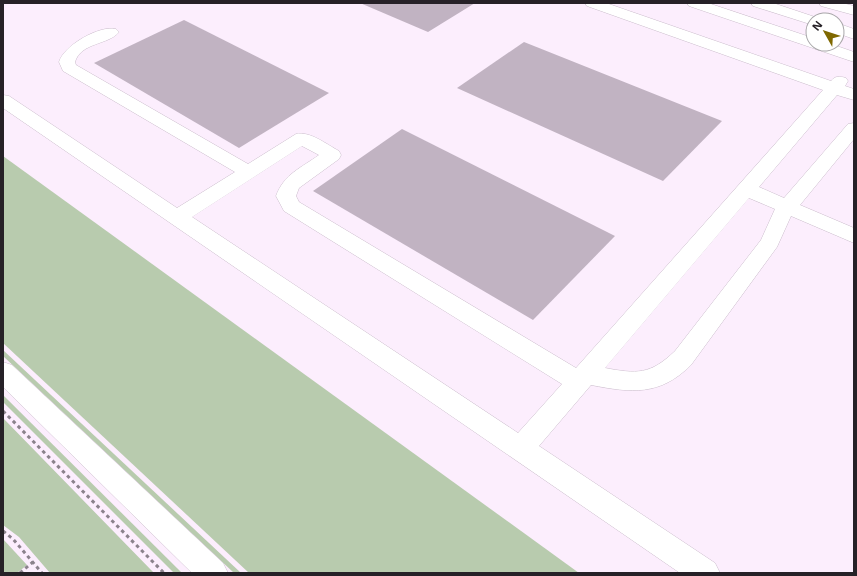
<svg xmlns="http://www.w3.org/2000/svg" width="857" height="576" viewBox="0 0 857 576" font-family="'Open Sans',sans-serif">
<rect width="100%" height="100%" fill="#fceefd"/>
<g fill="#b8cbae">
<polygon points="3,156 579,573 249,573 3,343"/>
<polygon points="3,350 241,573 234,573 3,356"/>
<polygon points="3,395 182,573 174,573 3,402"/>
<polygon points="3,418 154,573 50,573 19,537 3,525"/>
<polygon points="3,539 27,565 17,573 3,573"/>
</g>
<g fill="#c1b3c2">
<polygon points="360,3 475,3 428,32"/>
<polygon points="184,20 329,93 239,148 94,63"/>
<polygon points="524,42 722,121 663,181 457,88"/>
<polygon points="402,129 615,236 533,320 313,191"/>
</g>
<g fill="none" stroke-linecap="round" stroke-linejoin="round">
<g stroke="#cbbdcc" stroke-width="1">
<g id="minor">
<path d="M585,3H606L831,81C835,76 839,76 846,78L848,81L845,86L854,89V100L837,95L759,187L784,198L848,124L854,123V139L800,205L854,228V243L791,216L777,247L691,365C660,396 632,393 591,385L539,446L715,563L720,573H680L3,108V95L9,96L177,208L235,172L63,71L59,62C64,45 100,25 116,29L119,32C109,45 81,42 75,62L76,65L248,164L296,134C310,131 326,144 339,151L341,155L339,159L299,188L296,196L299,202L576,368L823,90L587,6ZM302,146L319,155C301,168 284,174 276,196L284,211L562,384L518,433L192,217ZM749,198L775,209L761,240L675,351C650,375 637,374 605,368Z"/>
<polygon points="687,3 708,3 813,38 813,44 831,44 854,52 854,62 689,6"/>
<polygon points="751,3 773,3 818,18 820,20 813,20 813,25 753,6"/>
<polygon points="819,3 842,3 854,6 854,15 821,6"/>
<polygon points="837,23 854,29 854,39 837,33"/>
<polygon points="3,362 12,365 223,563 228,573 192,573 3,387"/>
</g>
</g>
<g stroke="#8b828c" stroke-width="3" stroke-dasharray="3.5 3.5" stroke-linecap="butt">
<polyline points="3,411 164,573"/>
<polyline points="3,531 13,539 42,573"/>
<polyline points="20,573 33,562"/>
</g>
<use href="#minor" fill="#fff" fill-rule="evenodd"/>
</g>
<rect width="857" height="576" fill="none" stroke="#262127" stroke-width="8"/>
<g transform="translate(825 32) rotate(309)"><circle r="19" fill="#ffffff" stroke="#a8a6a9"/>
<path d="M0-3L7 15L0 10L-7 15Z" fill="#7f6800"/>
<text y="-6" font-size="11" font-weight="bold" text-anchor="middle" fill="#262127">N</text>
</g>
</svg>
